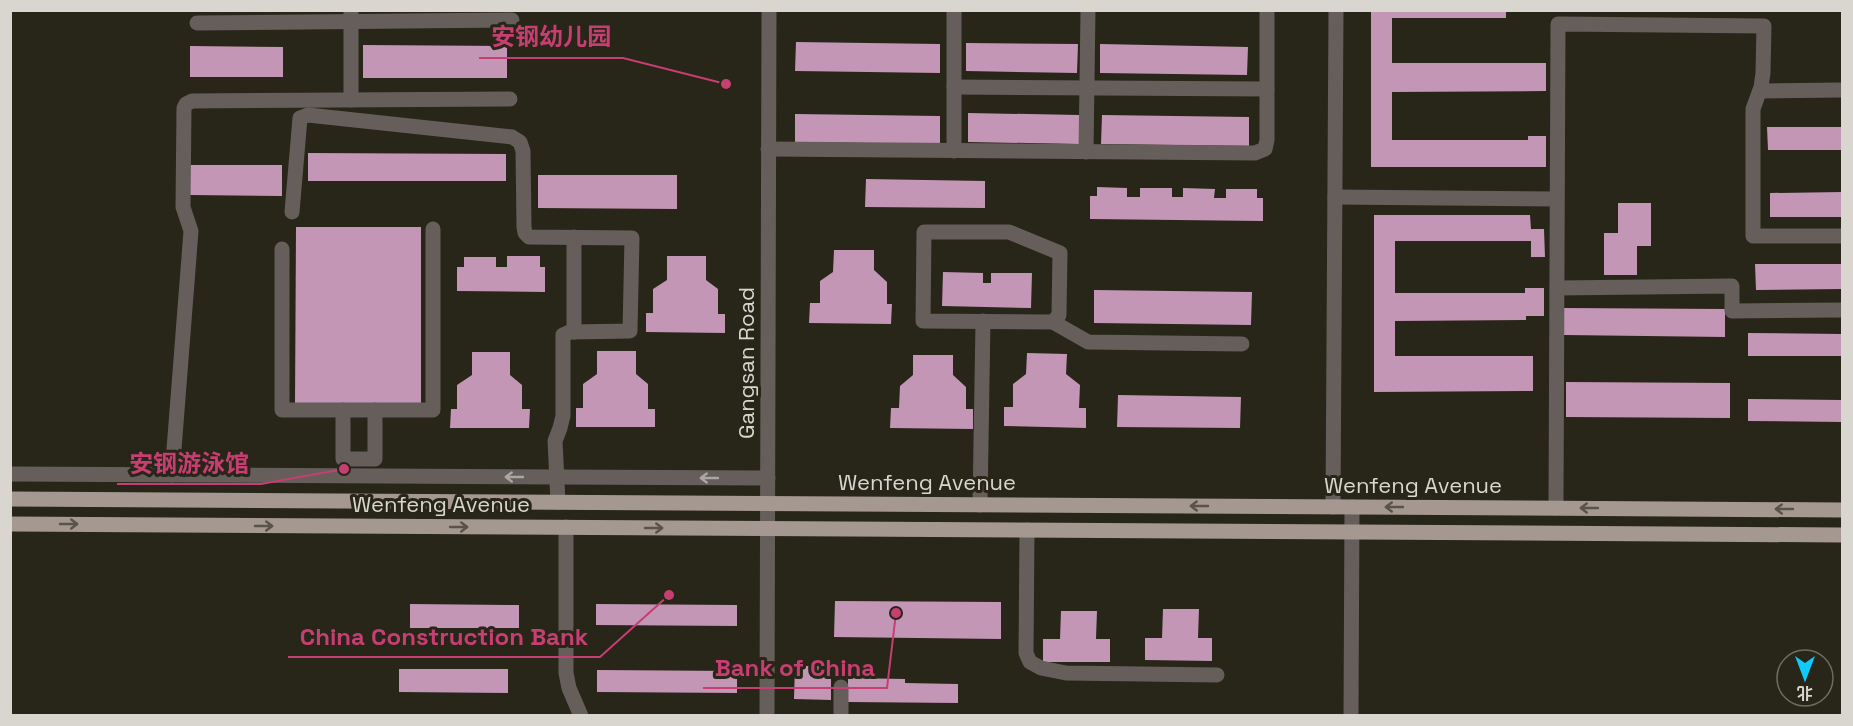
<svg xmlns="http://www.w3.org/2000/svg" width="1853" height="726" viewBox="0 0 1853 726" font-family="'Space Grotesk','Noto Sans SC',sans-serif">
<rect width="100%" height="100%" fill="#282519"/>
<g fill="#c396b5">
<polygon points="1371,10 1506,10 1506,18 1392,18 1392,63 1546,63 1546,91 1392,92 1392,140 1528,140 1528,136 1546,136 1546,167 1371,167"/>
<polygon points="796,42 940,44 940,73 795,71"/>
<polygon points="966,43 1078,44 1077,73 966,71"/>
<polygon points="1100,44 1248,47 1247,75 1100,73"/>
<polygon points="363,45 507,46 507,78 363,78"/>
<polygon points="190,46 283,47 283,77 190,77"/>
<polygon points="968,113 1079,115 1079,144 968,142"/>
<polygon points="795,114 940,116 940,144 795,142"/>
<polygon points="1102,115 1249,117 1249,146 1101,144"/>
<polygon points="1767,127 1842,127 1842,150 1768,150"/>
<polygon points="308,153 506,154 506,181 308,181"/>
<polygon points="190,165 282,165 282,196 190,195"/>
<polygon points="538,175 677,175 677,209 538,208"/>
<polygon points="866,179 985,181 985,208 865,207"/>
<polygon points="1097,187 1127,188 1127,197 1140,197 1140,188 1172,188 1172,197 1183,197 1183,188 1215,189 1214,198 1226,198 1226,189 1257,189 1257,198 1263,198 1263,221 1090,219 1090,196 1097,196"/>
<polygon points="1842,192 1842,217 1770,217 1770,193"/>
<polygon points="1618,203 1651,203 1651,246 1637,246 1637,275 1604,275 1604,233 1618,233"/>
<polygon points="1374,215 1530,215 1531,229 1544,229 1545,257 1531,257 1531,241 1395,241 1395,293 1525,293 1525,288 1544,288 1544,316 1526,316 1526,320 1395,321 1395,356 1533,356 1533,391 1374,392"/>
<polygon points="296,227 421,227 421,406 295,406"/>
<polygon points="834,250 874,250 874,270 887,282 887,304 892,304 891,324 809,323 810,303 820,303 820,281 833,272"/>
<polygon points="507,256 540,256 540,267 545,267 545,292 457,291 457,267 464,267 464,257 496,257 496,267 507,267"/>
<polygon points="667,256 706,256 706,280 718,289 718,314 725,314 725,333 646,332 646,313 653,313 653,289 667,280"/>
<polygon points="1755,264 1842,264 1842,289 1756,290"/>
<polygon points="943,272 983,273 983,283 991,283 991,273 1032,273 1031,308 942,306"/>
<polygon points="1094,290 1252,292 1251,325 1094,323"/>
<polygon points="1564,308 1725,309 1725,337 1564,335"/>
<polygon points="1748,333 1842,334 1842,356 1748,356"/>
<polygon points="597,351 636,351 636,374 648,384 648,409 655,409 655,427 576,427 576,408 583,408 583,384 597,374"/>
<polygon points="472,352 510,352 510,375 522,385 522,409 530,409 529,428 450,428 451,409 457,409 457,385 472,375"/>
<polygon points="1027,353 1067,354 1066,374 1080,385 1079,408 1086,408 1086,428 1004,426 1004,407 1013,407 1013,384 1026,374"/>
<polygon points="913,355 953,355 953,375 966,387 966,409 973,409 973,429 890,428 891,408 899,408 900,386 913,375"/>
<polygon points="1566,382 1730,383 1730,418 1566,417"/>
<polygon points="1118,395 1241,397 1240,428 1117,427"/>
<polygon points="1748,399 1842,400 1842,422 1748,421"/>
<polygon points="835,601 1001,602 1001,639 834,637"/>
<polygon points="410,604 519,605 519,628 410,628"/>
<polygon points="596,604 737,605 737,626 596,625"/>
<polygon points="1163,609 1199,609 1198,638 1212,638 1212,661 1145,660 1145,638 1162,638"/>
<polygon points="1061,611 1097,611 1096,639 1110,639 1110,662 1043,662 1043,639 1060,639"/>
<polygon points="795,666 831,666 831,700 794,699"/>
<polygon points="399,669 508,669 508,693 399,692"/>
<polygon points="597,670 737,671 737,693 597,692"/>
<polygon points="848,678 905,679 905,683 958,684 958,703 848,702"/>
</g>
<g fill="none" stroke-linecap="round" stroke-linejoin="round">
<g stroke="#655e5b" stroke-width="15">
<polyline points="351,10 351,100"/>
<polyline points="197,23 512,20"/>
<polyline points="954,87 1267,89"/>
<polyline points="1760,91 1842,90"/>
<polyline points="768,149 1255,153 1265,149 1267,140 1267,10"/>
<polyline points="954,151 954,10"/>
<polyline points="1086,152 1088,10"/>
<polyline points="1335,197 1557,199"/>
<polyline points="292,212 300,118 308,115 512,137 520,142 523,151 524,227 525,233 529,237 632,238 630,331 570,332 563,335 563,416 560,428 555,441 558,502"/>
<polygon points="924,232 1009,232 1060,253 1059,315 1053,322 923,321"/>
<polyline points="282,249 282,410 433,410 433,229"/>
<polyline points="1557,288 1732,286 1732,311 1842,310"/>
<polyline points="1053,322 1088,342 1242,344"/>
<polyline points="574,332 574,237"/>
<polyline points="343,410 343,459 375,459 375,410"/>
<polyline points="10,474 768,478"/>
<polyline points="172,475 191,231 183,207 184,108 186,104 192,101 510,99"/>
<polyline points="980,505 983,321"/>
<polyline points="1333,507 1336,10"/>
<polyline points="1556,508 1558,24 1764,26 1763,73 1761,87 1753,109 1753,236 1842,236"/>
<polyline points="566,527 566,673 569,688 581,716"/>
<polyline points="1027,530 1026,653 1030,662 1041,668 1066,673 1217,675"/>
<polyline points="841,687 841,716"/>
<polyline points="767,716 769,10"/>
<polyline points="1351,716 1352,507"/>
</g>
<g stroke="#a59891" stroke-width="15">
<polyline points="10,499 1842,510"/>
<polyline points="10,524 1842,535"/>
</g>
</g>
<defs><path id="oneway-shaft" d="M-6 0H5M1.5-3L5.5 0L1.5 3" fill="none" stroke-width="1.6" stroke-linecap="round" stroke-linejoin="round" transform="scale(1.5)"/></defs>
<g stroke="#aaa6a1">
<use href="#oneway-shaft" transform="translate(514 477) rotate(-180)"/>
<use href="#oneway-shaft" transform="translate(709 478) rotate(-180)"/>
</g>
<g stroke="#5a5349">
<use href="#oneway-shaft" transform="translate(1199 506) rotate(-180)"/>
<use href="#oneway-shaft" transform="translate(1394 507) rotate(-180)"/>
<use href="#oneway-shaft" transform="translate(1589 508) rotate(-180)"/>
<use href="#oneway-shaft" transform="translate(1784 509) rotate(-180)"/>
<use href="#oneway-shaft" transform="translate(69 524)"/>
<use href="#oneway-shaft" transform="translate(264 526)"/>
<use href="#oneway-shaft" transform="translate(459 527)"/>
<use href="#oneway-shaft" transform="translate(654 528)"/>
</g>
<g text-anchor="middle" stroke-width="6" stroke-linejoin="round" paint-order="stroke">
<g font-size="22" fill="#d8d6cf" stroke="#282519">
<text transform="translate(746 363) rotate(-90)" y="8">Gangsan Road</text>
<text x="927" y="490">Wenfeng Avenue</text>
<text x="1413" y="493">Wenfeng Avenue</text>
<text x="441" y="512">Wenfeng Avenue</text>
</g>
</g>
<path fill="none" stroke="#c63e72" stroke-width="2" d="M726 84L623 58H479M344 469L261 484H117M669 595L600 657H288M896 613L887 688H703"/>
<g fill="#c63e72" stroke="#282519" stroke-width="2">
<circle cx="726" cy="84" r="6"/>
<circle cx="344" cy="469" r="6"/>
<circle cx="669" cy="595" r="6"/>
<circle cx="896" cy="613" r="6"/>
</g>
<g font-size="24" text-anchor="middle" font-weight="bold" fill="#c63e72" stroke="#282519" stroke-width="6" stroke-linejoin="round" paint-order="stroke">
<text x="551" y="45">安钢幼儿园</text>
<text x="189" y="472">安钢游泳馆</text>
<text x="444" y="645">China Construction Bank</text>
<text x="795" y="676">Bank of China</text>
</g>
<rect width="1853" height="726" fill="none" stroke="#d8d6cf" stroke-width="24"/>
<g transform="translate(1805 678) rotate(180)"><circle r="28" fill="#282519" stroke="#6e6c62" stroke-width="1.5"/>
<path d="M0-4.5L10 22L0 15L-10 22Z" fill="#0fcafa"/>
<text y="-9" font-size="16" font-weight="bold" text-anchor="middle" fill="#d8d6cf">北</text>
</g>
</svg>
